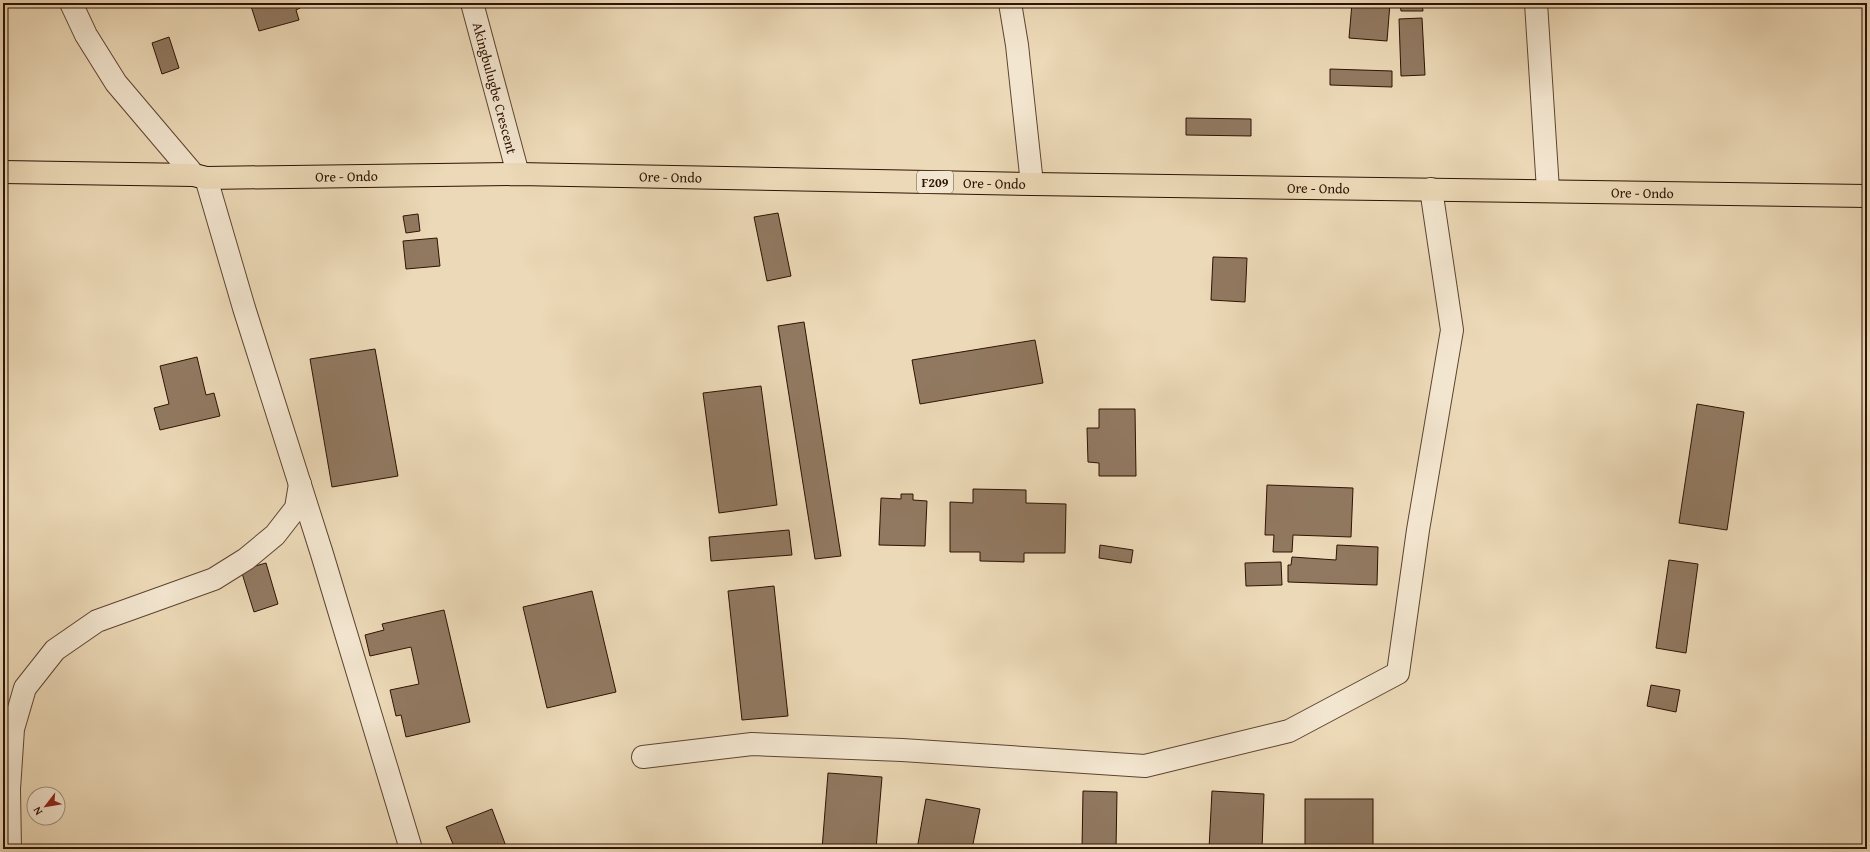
<svg xmlns="http://www.w3.org/2000/svg" width="1870" height="852" viewBox="0 0 1870 852" font-family="'Gentium Book Plus',serif">
<rect width="100%" height="100%" fill="#ecd9b7"/>
<filter id="stains"><feTurbulence type="fractalNoise" baseFrequency=".005" numOctaves="4"/><feColorMatrix values="0 0 0 0 .2 0 0 0 0 .09 0 0 0 0 .02 0 0 0 .5 -.17"/></filter>
<radialGradient id="worn" r=".72"><stop offset=".6" stop-color="#630" stop-opacity="0"/><stop offset="1" stop-color="#630" stop-opacity=".3"/></radialGradient>
<g fill="#917961" stroke="#2e1203">
<polygon points="250,3 301,3 302,7 296,10 299,20 259,31"/>
<polygon points="1352,3 1390,3 1387,41 1349,38"/>
<polygon points="1400,3 1422,3 1423,11 1401,11"/>
<polygon points="1422,18 1425,75 1401,76 1399,19"/>
<polygon points="169,37 179,68 162,74 152,43"/>
<polygon points="1330,69 1392,71 1392,87 1330,85"/>
<polygon points="1186,118 1251,119 1251,136 1186,135"/>
<polygon points="778,213 791,276 767,281 754,217"/>
<polygon points="418,214 420,231 406,233 403,216"/>
<polygon points="437,238 440,266 406,269 403,241"/>
<polygon points="1213,257 1247,258 1245,302 1211,300"/>
<polygon points="804,322 841,556 815,559 778,326"/>
<polygon points="1035,340 1043,383 920,404 912,360"/>
<polygon points="375,349 398,476 332,487 310,359"/>
<polygon points="197,357 206,395 214,393 220,416 160,430 154,408 169,404 160,366"/>
<polygon points="761,386 777,505 719,513 703,393"/>
<polygon points="1697,404 1744,412 1727,530 1679,523"/>
<polygon points="1099,409 1135,409 1136,476 1099,476 1099,463 1088,462 1087,428 1099,428"/>
<polygon points="1267,485 1353,488 1351,537 1293,535 1292,552 1273,552 1274,535 1265,535"/>
<polygon points="973,489 1026,490 1026,503 1066,504 1065,553 1024,553 1024,562 980,561 980,552 950,552 950,502 973,503"/>
<polygon points="901,494 913,494 913,500 927,501 925,546 879,545 881,498 901,499"/>
<polygon points="789,530 792,555 711,561 709,537"/>
<polygon points="1100,545 1133,550 1131,563 1099,558"/>
<polygon points="1337,545 1378,547 1377,585 1288,582 1288,565 1291,565 1292,557 1336,560"/>
<polygon points="1669,560 1698,564 1686,653 1656,648"/>
<polygon points="1281,562 1282,585 1246,586 1245,563"/>
<polygon points="266,563 278,604 254,612 241,570"/>
<polygon points="774,586 788,716 742,720 728,591"/>
<polygon points="592,591 616,692 547,708 523,607"/>
<polygon points="444,610 470,722 406,737 401,715 396,716 390,690 419,684 411,647 370,656 365,635 384,630 382,624"/>
<polygon points="1651,685 1680,690 1676,712 1647,706"/>
<polygon points="828,773 882,777 876,849 822,849"/>
<polygon points="1083,791 1117,792 1116,849 1082,849"/>
<polygon points="1212,791 1264,794 1262,849 1209,849"/>
<polygon points="926,799 980,809 972,849 917,849"/>
<rect x="1305" y="799" width="68" height="50"/>
<polygon points="492,809 507,849 455,849 446,827"/>
</g>
<g fill="none" stroke-linecap="round" stroke-linejoin="round">
<g stroke="#5e4430" stroke-width="24">
<g id="minor">
<polyline points="71,3 86,35 116,83 194,175"/>
<path id="s1" d="M472,3L518,174"/>
<polyline points="1010,3 1017,45 1032,184"/>
<polyline points="1536,3 1548,190"/>
<polyline points="206,178 244,308 322,554 411,849"/>
<polyline points="643,757 752,744 902,750 1145,766 1289,731 1398,673 1418,530 1452,330 1431,189"/>
<polyline points="10,849 9,789 13,729 25,688 55,650 97,621 214,579 246,559 275,535 296,508 300,484"/>
</g>
</g>
<g stroke="#2e1203" stroke-width="24">
<g id="primary">
<path id="s2" d="M3,172L194,175L206,178L518,174L1032,184L1867,196"/>
</g>
</g>
<use href="#minor" stroke="#f3e6d0" stroke-width="22"/>
<use href="#primary" stroke="#ecd9b7" stroke-width="22"/>
</g>
<g text-anchor="middle" stroke-width="3.5" stroke-linejoin="round" paint-order="stroke">
<rect fill="#f3e6d0" stroke="#695240" stroke-width="1" x="917" y="171" width="36" height="22" rx="3"/>
<g font-size="13" font-weight="bold" fill="#2e1203">
<text x="935" y="187">F209</text>
</g>
<g font-size="14" fill="#2e1203" stroke="#f3e6d0">
<text dy="5" stroke="none"><textPath href="#s1" startOffset="88">Akingbulugbe Crescent</textPath></text>
<text dy="5" stroke="none"><textPath href="#s2" startOffset="344">Ore - Ondo</textPath></text>
<text dy="5" stroke="none"><textPath href="#s2" startOffset="668">Ore - Ondo</textPath></text>
<text dy="5" stroke="none"><textPath href="#s2" startOffset="992">Ore - Ondo</textPath></text>
<text dy="5" stroke="none"><textPath href="#s2" startOffset="1316">Ore - Ondo</textPath></text>
<text dy="5" stroke="none"><textPath href="#s2" startOffset="1640">Ore - Ondo</textPath></text>
</g>
</g>
<rect width="1870" height="852" fill="none" stroke="#ecd9b7" stroke-width="16"/>
<rect x="4" y="4" width="1862" height="844" fill="none" stroke="#2e1203" stroke-width="2"/>
<rect x="8" y="8" width="1854" height="836" fill="none" stroke="#2e1203"/>
<g transform="translate(46 806) rotate(239)"><circle r="19" fill="#f3e6d0" stroke="#a4917e"/>
<path d="M0-3L7 15L0 10L-7 15Z" fill="#8f2418"/>
<text y="-6" font-size="11" font-weight="bold" text-anchor="middle" fill="#2e1203">N</text>
</g>
<rect width="100%" height="100%" filter="url(#stains)"/>
<rect width="100%" height="100%" fill="url(#worn)"/>
</svg>
